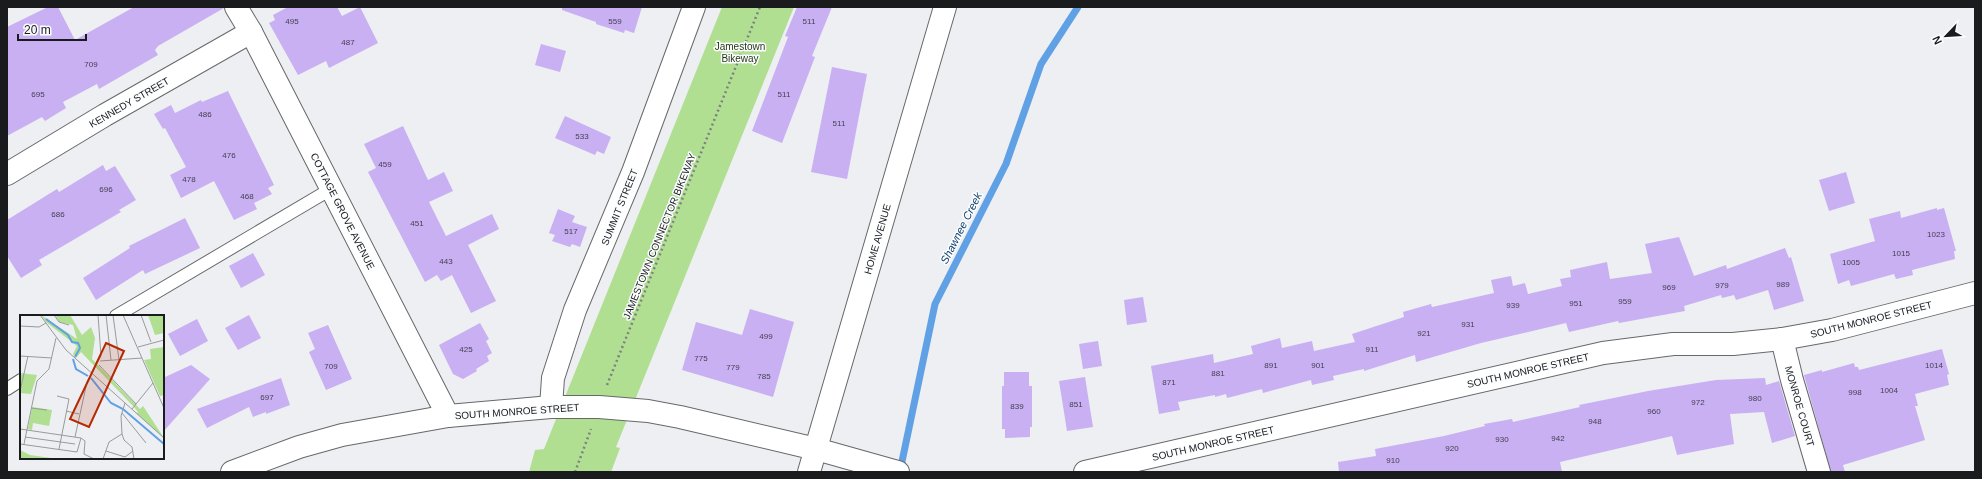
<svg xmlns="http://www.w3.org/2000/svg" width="1982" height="479" viewBox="0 0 1982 479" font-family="Arial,sans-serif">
<rect width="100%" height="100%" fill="#edeff2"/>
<polygon fill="#b0df91" points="722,7 794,7 616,447 620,448 611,472 529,472 535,450 544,449"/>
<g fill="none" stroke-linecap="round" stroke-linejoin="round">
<polyline stroke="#60a1e5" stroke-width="7" points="900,471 935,304 1006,164 1041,64 1078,7"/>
</g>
<g fill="#c8b0f3">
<polygon points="48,7 58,7 75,40 134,7 224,8 158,46 155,50 158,55 99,89 97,84 63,102 66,108 45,121 42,117 7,136 7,27"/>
<polygon points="288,7 337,7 342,16 360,7 378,43 329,68 326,61 298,75 269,23 275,20 273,15"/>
<polygon points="562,7 642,7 634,33 625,30 624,33 596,24 596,22 562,10"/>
<polygon points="797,7 832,7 812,56 815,57 782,143 752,131 788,37 785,36"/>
<polygon points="541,44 566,51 560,72 535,65"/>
<polygon points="832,67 867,74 847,179 811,172"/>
<polygon points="228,91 274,185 268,188 272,194 254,203 257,209 234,220 214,181 181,198 170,175 186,167 165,128 163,129 154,114 171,105 175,113 201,100 202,102"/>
<polygon points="565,116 611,137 604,154 597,151 595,155 555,138"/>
<polygon points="403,126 428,180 444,172 453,191 429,202 446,236 492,214 499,229 468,245 496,301 471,313 452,275 441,281 437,275 425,282 368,172 376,168 364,144"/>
<polygon points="103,165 106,171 115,166 136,200 119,210 121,212 39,260 42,265 21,278 7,256 7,220 57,189 59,192"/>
<polygon points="1846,172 1855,203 1829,211 1819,180"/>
<polygon points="1937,208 1937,210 1944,208 1956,251 1954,251 1955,259 1912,270 1913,275 1896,279 1894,274 1851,286 1849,280 1838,284 1830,254 1875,241 1869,219 1900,211 1901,218"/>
<polygon points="558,209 575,216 572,222 587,227 580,247 572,244 570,247 552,241 555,235 549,233"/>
<polygon points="185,218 200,248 145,274 143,270 96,300 83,278 130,248 129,246"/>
<polygon points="1679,237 1694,276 1726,265 1727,269 1785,248 1789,258 1791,257 1804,301 1774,310 1768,290 1736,300 1734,295 1722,298 1721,295 1684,306 1685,311 1619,323 1618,321 1569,332 1566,323 1481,343 1416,362 1415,355 1364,371 1364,369 1333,376 1334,380 1312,385 1311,380 1263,393 1262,389 1227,398 1226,394 1215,397 1215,395 1178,402 1180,410 1159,414 1151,366 1213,354 1214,363 1253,354 1251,346 1280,338 1282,348 1312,341 1314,351 1355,342 1352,334 1404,317 1403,312 1431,304 1432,307 1494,293 1491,280 1511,276 1513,286 1525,283 1528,294 1562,286 1560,279 1571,277 1570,270 1607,262 1610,279 1652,273 1645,244"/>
<polygon points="253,253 265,275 241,288 229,266"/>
<polygon points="1143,297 1147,322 1127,325 1124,300"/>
<polygon points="750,309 794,322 773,397 682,370 696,322 742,335"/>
<polygon points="249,315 261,338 238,350 225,328"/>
<polygon points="197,319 208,341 180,356 168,334"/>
<polygon points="480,323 489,339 486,341 492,353 487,356 489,361 476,369 477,371 463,379 453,374 439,345"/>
<polygon points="328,325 352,379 326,390 309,352 315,349 308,333"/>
<polygon points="1098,341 1102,366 1083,369 1079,344"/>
<polygon points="1942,349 1949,374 1947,375 1949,385 1915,394 1918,406 1915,406 1925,440 1843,465 1845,472 1831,472 1804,375 1822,370 1822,372 1854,363 1855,367 1858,367 1859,370"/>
<polygon points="191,365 210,379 163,432 163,378"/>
<polygon points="1004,372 1029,372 1029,386 1032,386 1032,427 1030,427 1030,437 1005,438 1005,429 1002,429 1002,386 1004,386"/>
<polygon points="1085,377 1093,427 1067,431 1059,381"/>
<polygon points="281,378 290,405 266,414 266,412 253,417 249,407 207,428 197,409"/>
<polygon points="1765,378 1766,385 1779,381 1795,436 1772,443 1764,412 1730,414 1734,444 1677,455 1672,436 1560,462 1562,472 1339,472 1338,462 1376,456 1375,449 1444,436 1485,426 1484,424 1512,419 1513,422 1580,407 1579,405 1648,391 1716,380"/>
</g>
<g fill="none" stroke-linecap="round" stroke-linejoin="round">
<g stroke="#66686a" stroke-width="14">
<g id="lane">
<polyline points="116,316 331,189"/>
<polyline points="7,389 21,380"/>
</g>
</g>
<g stroke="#66686a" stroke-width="24">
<g id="street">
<polyline points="236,7 251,32 448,416"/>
<polyline points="7,174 105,115 251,32"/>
<polyline points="1782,339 1792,380 1819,472"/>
<polyline points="551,407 553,378 575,310 633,172 694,7"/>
<polyline points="232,472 299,447 342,435 448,416 551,407 599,407 648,411 680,417 816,449 898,472"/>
<polyline points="1085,472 1603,353 1673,344 1733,344 1782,339 1832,330 1975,293"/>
</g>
</g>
<g stroke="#66686a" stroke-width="24">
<polyline id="primary" points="809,472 945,7"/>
</g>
<g stroke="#7f8082" stroke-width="2.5" stroke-dasharray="2 3" stroke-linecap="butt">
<polyline points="607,385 760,7"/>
<polyline points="575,472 591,429"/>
</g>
<use href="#lane" stroke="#fff" stroke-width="12"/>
<use href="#street" stroke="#fff" stroke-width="22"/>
<use href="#primary" stroke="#fff" stroke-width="22"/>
</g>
<g text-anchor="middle" stroke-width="3" stroke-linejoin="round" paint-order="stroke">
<g font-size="8" fill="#464052">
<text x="292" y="24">495</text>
<text x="615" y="24">559</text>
<text x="809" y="24">511</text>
<text x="348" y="45">487</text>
<text x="91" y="67">709</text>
<text x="38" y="97">695</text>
<text x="784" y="97">511</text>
<text x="205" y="117">486</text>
<text x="839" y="126">511</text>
<text x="582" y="139">533</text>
<text x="229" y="158">476</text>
<text x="385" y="167">459</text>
<text x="189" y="182">478</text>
<text x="106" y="192">696</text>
<text x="247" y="199">468</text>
<text x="58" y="217">686</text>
<text x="417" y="226">451</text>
<text x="571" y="234">517</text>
<text x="1936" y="237">1023</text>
<text x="1901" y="256">1015</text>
<text x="446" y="264">443</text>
<text x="1851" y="265">1005</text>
<text x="1783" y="287">989</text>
<text x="1722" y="288">979</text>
<text x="1669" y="290">969</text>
<text x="1625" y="304">959</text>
<text x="1576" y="306">951</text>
<text x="1513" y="308">939</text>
<text x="1468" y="327">931</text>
<text x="1424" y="336">921</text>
<text x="766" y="339">499</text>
<text x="466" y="352">425</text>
<text x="1372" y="352">911</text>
<text x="701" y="361">775</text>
<text x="1271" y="368">891</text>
<text x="1318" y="368">901</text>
<text x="1934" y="368">1014</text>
<text x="331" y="369">709</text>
<text x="733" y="370">779</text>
<text x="1218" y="376">881</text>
<text x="764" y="379">785</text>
<text x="1169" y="385">871</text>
<text x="1889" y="393">1004</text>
<text x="1855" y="395">998</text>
<text x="267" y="400">697</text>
<text x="1755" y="401">980</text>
<text x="1698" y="405">972</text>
<text x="1076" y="407">851</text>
<text x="1017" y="409">839</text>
<text x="1654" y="414">960</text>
<text x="1595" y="424">948</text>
<text x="1558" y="441">942</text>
<text x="1502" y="442">930</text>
<text x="1452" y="451">920</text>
<text x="1393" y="463">910</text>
</g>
<g font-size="10" fill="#1f3211" stroke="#fbfdff">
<text x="740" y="50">Jamestown<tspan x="740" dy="12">Bikeway</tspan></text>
</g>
<g font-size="10" fill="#1a1b1c" stroke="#fbfdff">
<text transform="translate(129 102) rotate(-30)" y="4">KENNEDY STREET</text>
<text transform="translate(619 207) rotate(-68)" y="4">SUMMIT STREET</text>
<text transform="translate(343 211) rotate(63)" y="4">COTTAGE GROVE AVENUE</text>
<text transform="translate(659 236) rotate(-68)" y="4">JAMESTOWN CONNECTOR BIKEWAY</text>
<text transform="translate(877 239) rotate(-74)" y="4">HOME AVENUE</text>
<text transform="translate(1871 319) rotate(-14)" y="4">SOUTH MONROE STREET</text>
<text transform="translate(1528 370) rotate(-13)" y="4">SOUTH MONROE STREET</text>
<text transform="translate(1800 406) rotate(74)" y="4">MONROE COURT</text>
<text transform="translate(517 411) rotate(-4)" y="4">SOUTH MONROE STREET</text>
<text transform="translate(1213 443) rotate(-13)" y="4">SOUTH MONROE STREET</text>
</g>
<g font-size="11" font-style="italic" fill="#12416c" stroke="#fbfdff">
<text transform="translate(961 228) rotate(-63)" y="4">Shawnee Creek</text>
</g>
</g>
<g transform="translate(20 315)">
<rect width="144" height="144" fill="#edeff2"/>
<path d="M21,0L57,24L53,10L39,7L35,0H50L62,20L71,12L75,23L72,44L120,94L123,91L144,123L116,98L118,97L114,92L61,37L56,43L53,39L57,31L26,7ZM128,0H144V18L135,20ZM144,32V80L140,81L124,45L131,44L130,34ZM0,58L17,60L11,79L0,78ZM12,92L32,95L29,111L13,108L12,115L8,114ZM0,135L10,140L38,144H0Z" fill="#b0df91"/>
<path fill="none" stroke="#60a1e5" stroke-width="2" d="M26,4L48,20L52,27L58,28L60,33L55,42M53,44L56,54L68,61M71,63L91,88L103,94L144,129"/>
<path fill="none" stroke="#999a9c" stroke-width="1" d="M20,0L46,35L144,123M34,0L39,7L49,10M86,0L91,45M93,0L99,45M103,0L144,93M121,0L131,27M0,11L19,12L26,8M118,32L144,25M0,41L32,43M80,46L122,43M79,50L116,89M0,76L8,41M37,81L49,84L39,134M105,88L101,101L102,119L104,125L112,132L114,144M11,93L27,95M112,94L133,68M46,96L59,99M102,98L126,128M0,114L61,123M5,122L55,129M55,122L67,67L81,41L78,0M61,123L65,126L64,139L74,144M0,129L57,137L61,123M4,129L17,66L29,54L36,23M86,136L105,142L113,136M83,144L89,127L102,119"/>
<path fill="#b42902" fill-opacity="0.15" stroke="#b42902" stroke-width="2" d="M86,28L104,36L69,112L50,104Z"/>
<rect width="144" height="144" fill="none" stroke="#1a1b1c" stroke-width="2"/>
</g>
<rect width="1982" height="479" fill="none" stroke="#1a1b1c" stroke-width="16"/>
<g transform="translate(1946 36) rotate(245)" stroke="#fbfdff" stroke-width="3" paint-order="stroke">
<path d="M0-3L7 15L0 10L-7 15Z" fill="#1a1b1c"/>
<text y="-6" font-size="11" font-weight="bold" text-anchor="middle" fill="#1a1b1c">N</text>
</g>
<path d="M18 34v6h68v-6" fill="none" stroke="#1a1b1c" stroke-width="2"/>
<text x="24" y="34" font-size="12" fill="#1a1b1c" stroke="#fbfdff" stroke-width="3" paint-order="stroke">20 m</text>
</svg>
